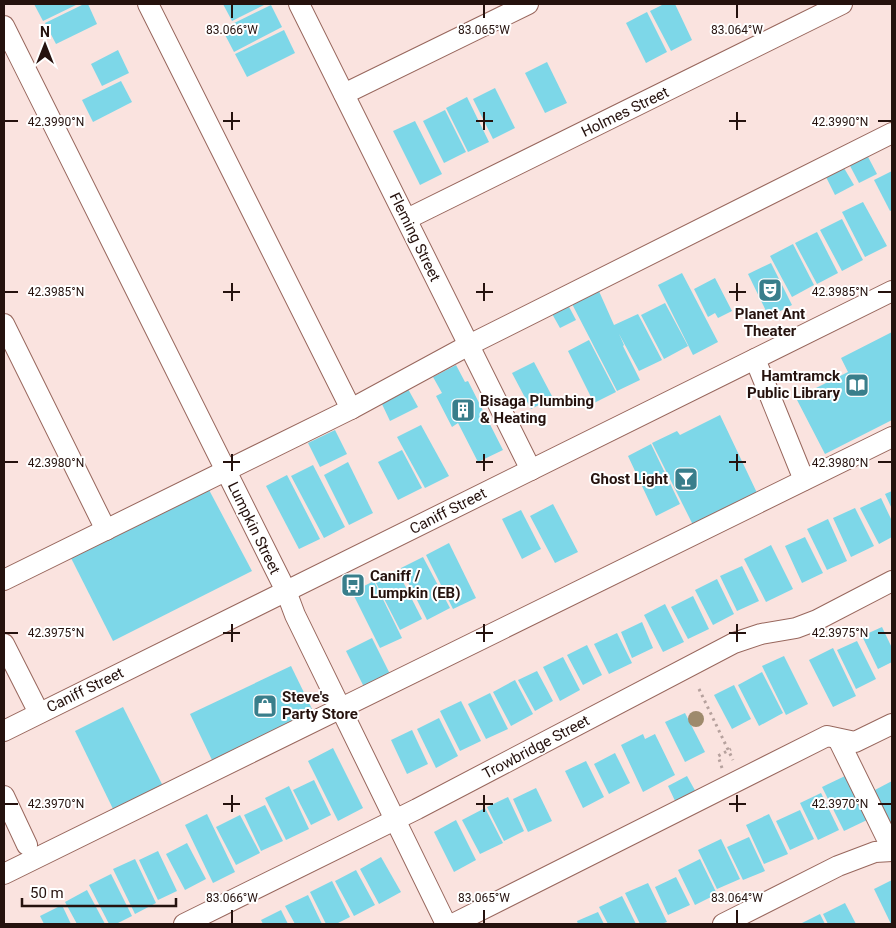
<svg xmlns="http://www.w3.org/2000/svg" width="896" height="928" viewBox="0 0 896 928" font-family="Roboto,sans-serif">
<rect width="100%" height="100%" fill="#fae3df"/>
<g fill="#7dd7e8">
<polygon points="34,4 78,4 43,21"/>
<polygon points="84,4 88,4 97,24 56,44 45,23"/>
<polygon points="223,4 266,4 232,21"/>
<polygon points="664,4 675,4 692,40 671,51 650,11"/>
<polygon points="271,5 282,27 234,52 222,29"/>
<polygon points="647,12 667,52 646,63 626,23"/>
<polygon points="284,30 295,53 247,77 235,54"/>
<polygon points="118,50 129,73 102,86 91,64"/>
<polygon points="547,62 567,103 545,113 525,73"/>
<polygon points="121,81 132,102 93,122 82,100"/>
<polygon points="495,88 515,128 493,139 473,99"/>
<polygon points="467,97 489,142 468,152 446,108"/>
<polygon points="445,110 466,152 444,163 423,121"/>
<polygon points="415,121 442,174 420,185 393,131"/>
<polygon points="866,153 877,174 859,183 848,162"/>
<polygon points="844,168 854,185 835,195 826,177"/>
<polygon points="892,171 892,210 890,211 874,180"/>
<polygon points="863,202 887,246 865,257 842,212"/>
<polygon points="842,219 863,260 842,271 820,230"/>
<polygon points="817,232 838,273 817,284 795,243"/>
<polygon points="793,244 814,285 792,297 770,256"/>
<polygon points="771,263 792,305 769,317 748,274"/>
<polygon points="682,273 718,342 693,355 658,285"/>
<polygon points="715,278 732,311 718,318 715,313 708,317 694,289"/>
<polygon points="598,289 614,325 638,314 662,360 639,371 619,334 624,345 623,346 640,380 617,391 571,302"/>
<polygon points="567,303 576,320 560,328 551,312"/>
<polygon points="665,303 688,346 664,359 641,315"/>
<polygon points="892,332 892,420 825,454 796,398 848,372 841,358"/>
<polygon points="589,340 616,392 594,403 568,351"/>
<polygon points="534,362 553,398 531,409 512,373"/>
<polygon points="456,365 465,382 468,381 503,450 478,462 458,423 452,427 436,396 442,393 433,377"/>
<polygon points="408,389 418,407 390,421 381,402"/>
<polygon points="720,415 758,495 694,527 652,443 677,431 680,435"/>
<polygon points="421,425 449,476 425,488 397,437"/>
<polygon points="335,430 347,454 320,467 308,443"/>
<polygon points="651,444 680,504 656,516 628,456"/>
<polygon points="402,450 422,488 398,500 378,462"/>
<polygon points="348,462 373,513 349,525 324,475"/>
<polygon points="313,465 345,527 324,538 291,476"/>
<polygon points="287,475 320,539 299,549 266,486"/>
<polygon points="208,488 252,571 113,641 70,556"/>
<polygon points="892,491 892,509 885,494"/>
<polygon points="881,498 892,521 892,537 879,544 860,508"/>
<polygon points="553,504 578,552 555,563 530,516"/>
<polygon points="855,508 874,546 851,557 833,518"/>
<polygon points="521,510 541,549 522,559 502,519"/>
<polygon points="828,519 847,561 827,570 807,529"/>
<polygon points="805,537 823,573 802,583 785,546"/>
<polygon points="449,543 476,598 453,609 426,555"/>
<polygon points="771,545 793,589 766,602 744,559"/>
<polygon points="423,557 450,608 427,620 401,568"/>
<polygon points="742,566 759,601 737,611 720,576"/>
<polygon points="397,570 422,619 400,630 375,581"/>
<polygon points="717,579 734,614 713,625 695,590"/>
<polygon points="374,581 402,638 380,648 352,592"/>
<polygon points="693,596 709,629 688,639 671,607"/>
<polygon points="665,604 684,642 663,652 644,615"/>
<polygon points="642,622 653,648 632,658 621,632"/>
<polygon points="882,627 892,648 892,662 878,669 862,636"/>
<polygon points="617,633 632,663 609,674 594,644"/>
<polygon points="372,638 390,674 364,687 346,651"/>
<polygon points="857,641 876,679 856,689 837,650"/>
<polygon points="587,645 602,675 583,685 567,655"/>
<polygon points="833,648 856,696 833,707 809,660"/>
<polygon points="784,656 808,704 786,715 762,666"/>
<polygon points="563,657 580,690 560,701 543,667"/>
<polygon points="291,666 313,711 212,760 190,714"/>
<polygon points="537,671 553,701 535,711 518,680"/>
<polygon points="762,672 783,713 759,726 738,685"/>
<polygon points="515,680 533,714 511,726 493,692"/>
<polygon points="734,685 751,719 732,729 714,695"/>
<polygon points="490,693 508,729 486,739 468,704"/>
<polygon points="461,701 481,741 460,751 440,711"/>
<polygon points="123,707 164,788 115,813 75,731"/>
<polygon points="685,713 705,752 685,762 665,722"/>
<polygon points="439,718 458,756 436,768 417,729"/>
<polygon points="412,730 428,764 407,774 391,740"/>
<polygon points="643,734 645,739 655,734 675,775 643,792 621,745"/>
<polygon points="333,748 363,808 338,821 308,761"/>
<polygon points="615,753 630,783 609,794 594,764"/>
<polygon points="586,761 604,797 583,808 565,771"/>
<polygon points="687,776 697,794 677,805 668,786"/>
<polygon points="845,776 867,820 844,831 822,787"/>
<polygon points="314,780 331,815 311,825 293,790"/>
<polygon points="892,781 892,824 890,825 873,791"/>
<polygon points="289,786 309,829 286,840 265,798"/>
<polygon points="536,788 552,821 528,832 513,799"/>
<polygon points="821,793 839,830 818,840 800,803"/>
<polygon points="508,797 524,831 504,841 487,807"/>
<polygon points="265,805 283,841 261,851 244,815"/>
<polygon points="485,808 503,843 480,854 462,820"/>
<polygon points="800,810 814,839 790,850 776,821"/>
<polygon points="207,814 235,872 213,883 185,825"/>
<polygon points="769,814 788,854 764,864 746,825"/>
<polygon points="240,815 260,853 236,865 216,827"/>
<polygon points="456,820 476,860 454,872 434,832"/>
<polygon points="749,837 765,871 743,880 727,847"/>
<polygon points="721,839 740,879 717,889 698,850"/>
<polygon points="187,843 206,879 185,890 166,854"/>
<polygon points="158,851 177,891 158,900 139,860"/>
<polygon points="381,857 401,892 379,904 360,869"/>
<polygon points="135,859 156,903 135,914 113,869"/>
<polygon points="700,859 717,894 695,905 678,870"/>
<polygon points="356,870 375,905 354,916 335,881"/>
<polygon points="111,874 132,916 116,924 109,924 89,885"/>
<polygon points="676,877 690,905 668,915 655,887"/>
<polygon points="892,880 892,924 891,924 874,889"/>
<polygon points="332,881 350,917 336,924 326,924 310,892"/>
<polygon points="648,883 667,922 661,924 640,924 625,893"/>
<polygon points="87,890 105,924 77,924 65,902"/>
<polygon points="308,895 322,924 295,924 285,906"/>
<polygon points="622,896 636,924 608,924 599,907"/>
<polygon points="845,903 856,924 828,924 823,914"/>
<polygon points="62,905 71,924 44,924 40,916"/>
<polygon points="281,910 288,924 263,924 261,920"/>
<polygon points="598,912 604,924 578,924 577,921"/>
<polygon points="820,914 825,924 800,924"/>
</g>
<g fill="none" stroke-linecap="round" stroke-linejoin="round">
<g stroke="#98675d" stroke-width="22">
<g id="minor">
<polyline points="148,4 351,409"/>
<polyline points="299,4 531,470"/>
<polyline points="4,26 274,567 286,591 295,615 446,924"/>
<polyline points="344,94 528,4"/>
<polyline points="407,219 842,4"/>
<polyline points="4,324 106,530"/>
<polyline points="755,359 804,480"/>
<polyline points="4,580 351,409 469,345 892,133"/>
<polyline points="4,644 39,713"/>
<polyline points="4,731 892,291"/>
<polyline points="838,739 892,849"/>
<polyline points="4,796 27,845"/>
<polyline points="4,874 892,437"/>
<polyline points="184,924 417,809 734,643 761,634 796,628 817,620 892,581"/>
<polyline points="453,924 827,736 855,742 892,724"/>
<polyline points="723,924 838,866 875,852 892,851"/>
</g>
</g>
<g stroke="#b6a19d" stroke-width="3" stroke-dasharray="2.5 4" stroke-linecap="butt">
<polyline points="699,689 733,760"/>
<polyline points="722,768 718,756 731,749"/>
</g>
<use href="#minor" stroke="#fff" stroke-width="20"/>
</g>
<circle fill="#9e8a6c" cx="696" cy="719" r="8"/>
<path fill="none" stroke="#25120e" stroke-width="2" d="M232,5V18M484,5V18M737,5V18M232,112V130M484,112V130M737,112V130M5,121H18M223,121H240M476,121H493M729,121H746M878,121H891M232,283V301M484,283V301M737,283V301M5,292H18M223,292H240M476,292H493M729,292H746M878,292H891M232,454V471M484,454V471M737,454V471M5,462H18M223,462H240M476,462H493M729,462H746M878,462H891M232,624V642M484,624V642M737,624V642M5,633H18M223,633H240M476,633H493M729,633H746M878,633H891M232,795V812M484,795V812M737,795V812M5,804H18M223,804H240M476,804H493M729,804H746M878,804H891M232,910V923M484,910V923M737,910V923"/>
<defs>
<g id="theatre-square" transform="scale(1.25)"><rect x="-9" y="-9" width="18" height="18" rx="4" fill="#397e8b" stroke="#fff"/><path d="M-5-5.5Q0-4 5-5.5V0Q5 5 0 6Q-5 5-5 0ZM-3.3-2.5H-1v1.5H-3.3ZM1-2.5H3.3v1.5H1ZM-2.8 1Q0 5.5 2.8 1Z" fill="#fff"/></g>
<g id="library-square" transform="scale(1.25)"><rect x="-9" y="-9" width="18" height="18" rx="4" fill="#397e8b" stroke="#fff"/><path d="M-6-4Q-3-5.5-.7-3.5V5Q-3 3-6 4ZM6-4Q3-5.5 .7-3.5V5Q3 3 6 4Z" fill="#fff"/></g>
<g id="building-square" transform="scale(1.25)"><rect x="-9" y="-9" width="18" height="18" rx="4" fill="#397e8b" stroke="#fff"/><path d="M-4-6H4V6H1V3H-1V6H-4ZM-2.5-4.3h1.7v1.8h-1.7ZM.8-4.3h1.7v1.8H.8ZM-2.5-1h1.7V.8h-1.7ZM.8-1h1.7V.8H.8Z" fill="#fff"/></g>
<g id="bar-square" transform="scale(1.25)"><rect x="-9" y="-9" width="18" height="18" rx="4" fill="#397e8b" stroke="#fff"/><path d="M-6-5H6L.8 .8V4.5H3.5V6h-7V4.5H-.8V.8Z" fill="#fff"/></g>
<g id="bus-square" transform="scale(1.25)"><rect x="-9" y="-9" width="18" height="18" rx="4" fill="#397e8b" stroke="#fff"/><path d="M-5-6H5V4H4V6H2V4H-2V6H-4V4H-5ZM-3.5-4V0h7V-4ZM-3.5 1.2v1.5H-2V1.2ZM2 1.2v1.5H3.5V1.2Z" fill="#fff"/></g>
<g id="shop-square" transform="scale(1.25)"><rect x="-9" y="-9" width="18" height="18" rx="4" fill="#397e8b" stroke="#fff"/><path d="M-5-2.5h2.3a2.7 3.5 0 0 1 5.4 0H5L5.5 6h-11ZM-1.5-2.5h3a1.5 2.3 0 0 0-3 0Z" fill="#fff"/></g>
</defs>
<g fill-rule="evenodd">
<use href="#theatre-square" x="770" y="290"/>
<use href="#library-square" x="857" y="385"/>
<use href="#building-square" x="463" y="410"/>
<use href="#bar-square" x="686" y="479"/>
<use href="#bus-square" x="353" y="585"/>
<use href="#shop-square" x="265" y="706"/>
</g>
<g text-anchor="middle" stroke-width="4" stroke-linejoin="round" paint-order="stroke">
<g font-size="15" fill="#25120e" stroke="#fff">
<text transform="translate(625 112) rotate(-26)" y="5">Holmes Street</text>
<text transform="translate(415 237) rotate(64)" y="5">Fleming Street</text>
<text transform="translate(448 511) rotate(-27)" y="5">Caniff Street</text>
<text transform="translate(254 528) rotate(64)" y="5">Lumpkin Street</text>
<text transform="translate(85 690) rotate(-26)" y="5">Caniff Street</text>
<text transform="translate(536 747) rotate(-28)" y="5">Trowbridge Street</text>
</g>
<g font-size="15" font-weight="bold" fill="#25120e" stroke="#fff" text-anchor="start">
<text x="770" y="319" text-anchor="middle">Planet Ant<tspan x="770" dy="17">Theater</tspan></text>
<text x="840" y="381" text-anchor="end">Hamtramck<tspan x="840" dy="17">Public Library</tspan></text>
<text x="480" y="406">Bisaga Plumbing<tspan x="480" dy="17">&amp; Heating</tspan></text>
<text x="668" y="484" text-anchor="end">Ghost Light</text>
<text x="370" y="581">Caniff /<tspan x="370" dy="17">Lumpkin (EB)</tspan></text>
<text x="282" y="702">Steve's<tspan x="282" dy="17">Party Store</tspan></text>
</g>
</g>
<g font-size="12" text-anchor="middle" fill="#25120e" stroke="#fff" stroke-width="4" stroke-linejoin="round" paint-order="stroke">
<text x="232" y="34">83.066°W</text>
<text x="484" y="34">83.065°W</text>
<text x="737" y="34">83.064°W</text>
<text x="56" y="126">42.3990°N</text>
<text x="840" y="126">42.3990°N</text>
<text x="56" y="296">42.3985°N</text>
<text x="840" y="296">42.3985°N</text>
<text x="56" y="467">42.3980°N</text>
<text x="840" y="467">42.3980°N</text>
<text x="56" y="637">42.3975°N</text>
<text x="840" y="637">42.3975°N</text>
<text x="56" y="808">42.3970°N</text>
<text x="840" y="808">42.3970°N</text>
<text x="232" y="902">83.066°W</text>
<text x="484" y="902">83.065°W</text>
<text x="737" y="902">83.064°W</text>
</g>
<rect width="896" height="928" fill="none" stroke="#25120e" stroke-width="10"/>
<g transform="translate(45 45)" stroke="#ffffff" stroke-width="4" paint-order="stroke">
<path d="M0-4L9 19L0 12L-9 19Z" fill="#25120e"/>
<text y="-8" font-size="14" font-weight="bold" text-anchor="middle" fill="#25120e">N</text>
</g>
<path d="M22 898v8h154v-8" fill="none" stroke="#25120e" stroke-width="2.5"/>
<text x="30" y="898" font-size="15" fill="#25120e" stroke="#ffffff" stroke-width="4" paint-order="stroke">50 m</text>
</svg>
